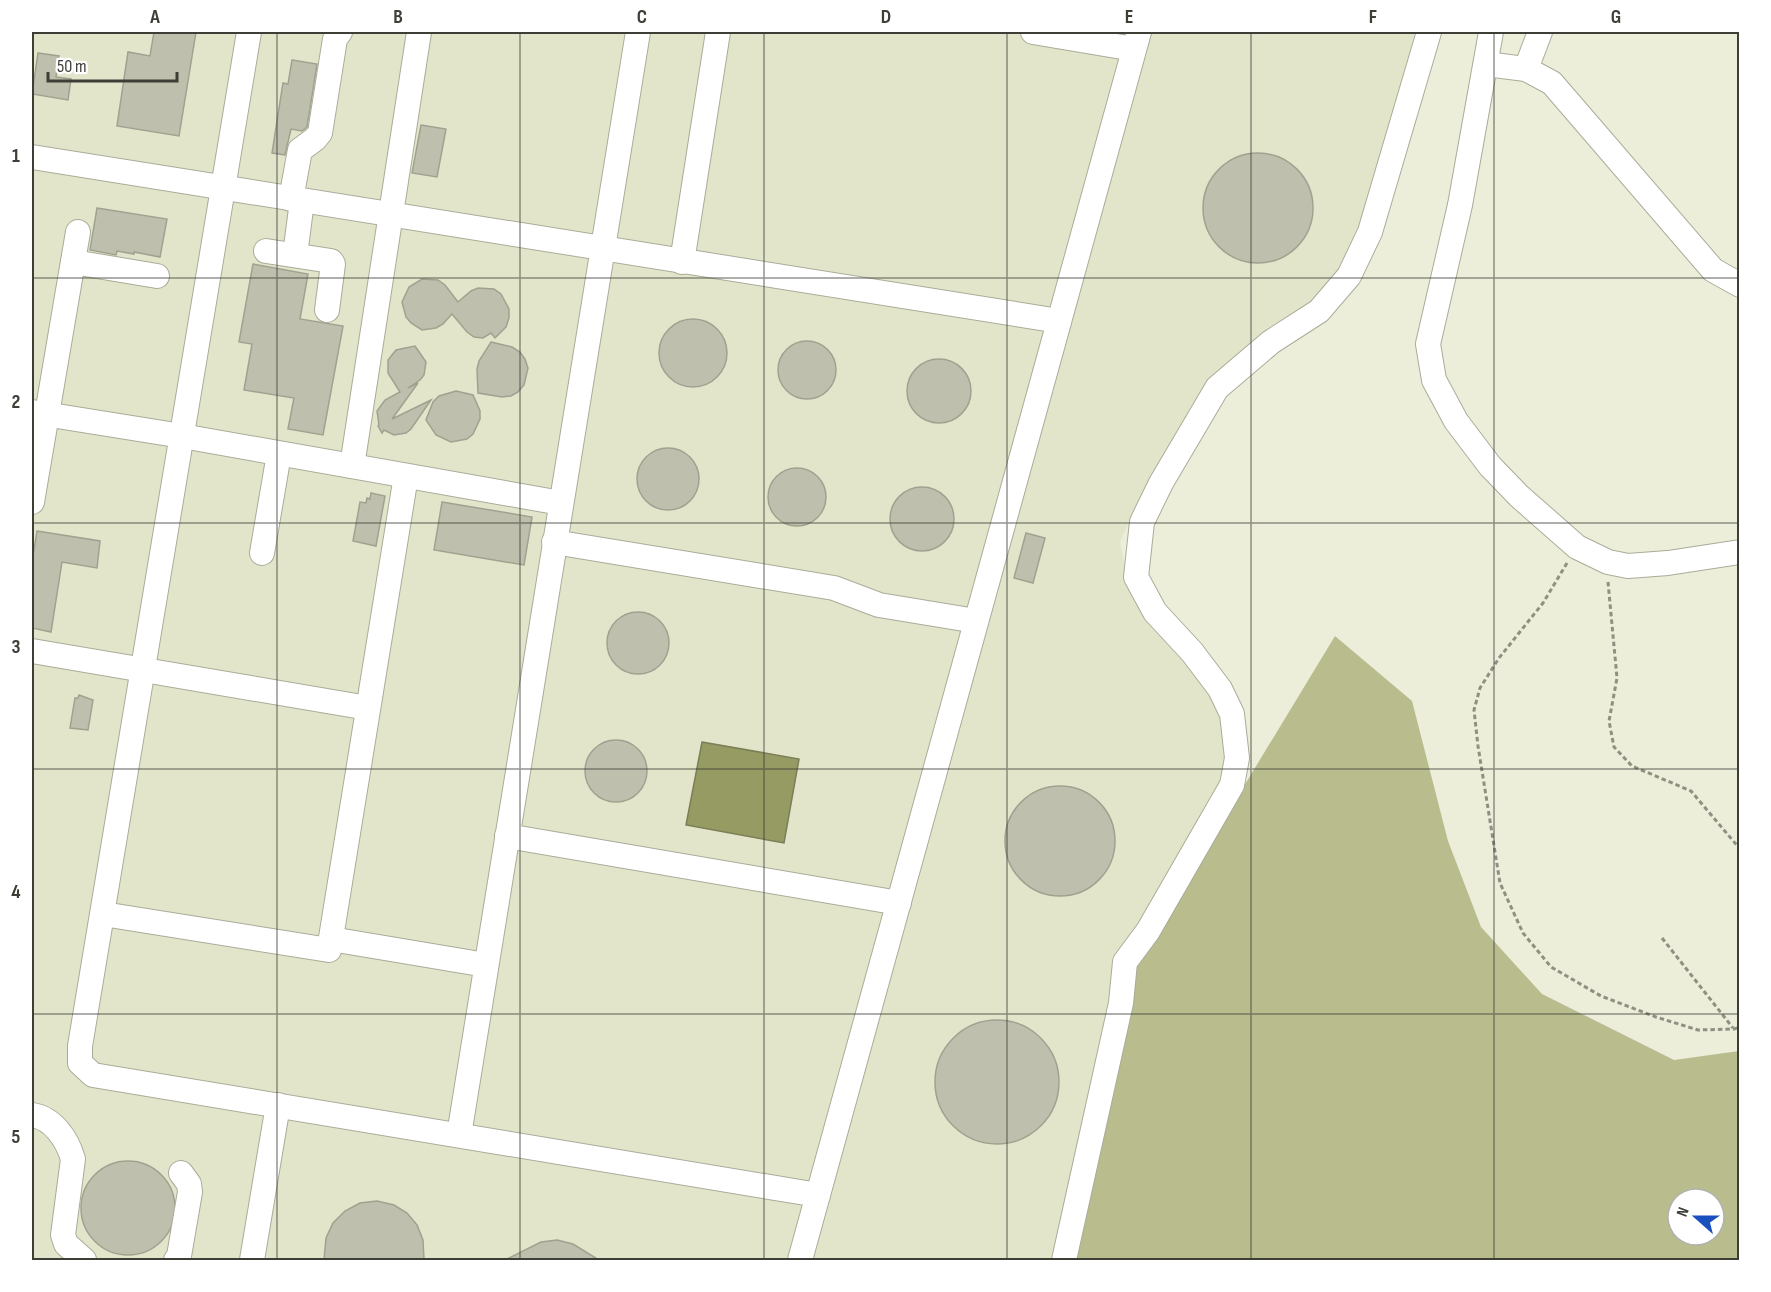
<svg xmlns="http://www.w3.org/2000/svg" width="1771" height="1292" viewBox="0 0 1771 1292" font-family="'Sofia Sans Condensed',sans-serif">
<rect width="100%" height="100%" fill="#eceeda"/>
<polygon fill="#e2e5ca" points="32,32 1415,32 1371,200 1345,264 1330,288 1217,376 1152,490 1134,511 1120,542 1128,583 1152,628 1199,673 1219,709 1228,744 1221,779 1208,808 1115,970 1052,1260 32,1260"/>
<path fill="#b9bd8e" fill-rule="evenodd" d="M1335,636L1412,701L1448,841L1481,927L1542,994L1674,1060L1739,1051V1260H1073L1136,964ZM1678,1199H1714V1235H1678Z"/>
<polygon fill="#969a63" stroke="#7b7e56" stroke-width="1.5" points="702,742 799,759 784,843 686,825"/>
<g fill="#bec0ad" stroke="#a0a290" stroke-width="1.5">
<polygon points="154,32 196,32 179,136 117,126 128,52 150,56"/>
<polygon points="38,53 59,56 56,77 71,79 68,100 32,94"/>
<polygon points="292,60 317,64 307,127 302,131 291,129 285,155 272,153 283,83 288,84"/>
<polygon points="421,125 446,129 437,177 412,173"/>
<circle cx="1258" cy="208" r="55"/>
<polygon points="97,208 167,219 160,257 134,252 134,254 117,251 116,255 90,250"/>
<polygon points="253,264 308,274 300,319 343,326 323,435 288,429 294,398 244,390 252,344 239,342"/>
<polygon points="422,279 438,280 445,285 458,302 471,291 478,288 494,289 501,294 509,309 509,318 506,327 495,338 491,333 483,338 474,337 467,332 452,314 443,324 436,328 422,330 411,323 406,317 402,302 409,287"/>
<circle cx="693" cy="353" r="34"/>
<circle cx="807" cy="370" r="29"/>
<polygon points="491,342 512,347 520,352 525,359 528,368 524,385 518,392 511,396 502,397 478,393 477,369 479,361"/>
<polygon points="415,346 426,362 424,375 420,380 408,388 418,383 392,419 431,400 411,429 406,433 394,435 384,430 382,433 378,426 379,425 377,411 385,400 400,392 388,373 388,360 396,350"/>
<circle cx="939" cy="391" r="32"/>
<polygon points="456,391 473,395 480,411 480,419 473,434 467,439 451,442 436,435 426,420 433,402 439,396"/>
<circle cx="668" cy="479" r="31"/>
<circle cx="797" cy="497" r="29"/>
<circle cx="922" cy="519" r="32"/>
<polygon points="371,493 385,496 376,546 353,541 360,502 366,503 367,498 370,499"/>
<polygon points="442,502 532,517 524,565 434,550"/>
<polygon points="37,531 100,541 97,568 62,562 51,632 32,628 32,562"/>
<polygon points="1026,533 1045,538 1033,583 1014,578"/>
<circle cx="638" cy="643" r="31"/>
<polygon points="79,695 93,700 88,730 70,728 75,698 78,698"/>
<circle cx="616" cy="771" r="31"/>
<circle cx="1060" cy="841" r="55"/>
<circle cx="997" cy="1082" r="62"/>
<circle cx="128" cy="1208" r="47"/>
<polygon points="377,1201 394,1205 407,1213 417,1225 423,1240 424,1260 324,1260 326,1238 333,1223 345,1211 360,1203"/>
<polygon points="557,1240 573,1244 599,1260 505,1260 541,1242"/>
</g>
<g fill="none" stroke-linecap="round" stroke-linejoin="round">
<g stroke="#aaac99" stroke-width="26">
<g id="minor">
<polyline points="249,32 80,1046 80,1063 93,1075 818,1195"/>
<polyline points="1033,32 1134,49"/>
<polyline points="1491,32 1460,205 1428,344 1434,380 1456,421 1490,466 1519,496 1577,547 1608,562 1628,566 1668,563 1740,552"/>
<polyline points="1486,64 1526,69 1552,83 1713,270 1740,285"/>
<polyline points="1526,69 1540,32"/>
<polyline points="32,157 1059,321"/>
<polyline points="291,199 300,150 315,139 320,133 335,39 340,32"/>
<polyline points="266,251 331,261 333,264 327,310"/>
<polyline points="295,255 302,201"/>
<polyline points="73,262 157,276"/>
<polyline points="682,262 718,32"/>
<polyline points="32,412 182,436 561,503"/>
<polyline points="352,466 419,32"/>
<polyline points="32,502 78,232"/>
<polyline points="554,542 834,588 879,605 976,621"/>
<polyline points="262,553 279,454"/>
<polyline points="32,651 368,708"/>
<polyline points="507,836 899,903"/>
<polyline points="103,914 329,950 406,476"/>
<polyline points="331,939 486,965"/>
<path d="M32,1115C53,1118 67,1139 73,1159L63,1235L66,1244L84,1260"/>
<polyline points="459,1135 638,32"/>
<polyline points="176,1260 179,1256 190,1192 189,1184 181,1173"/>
<polyline points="252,1260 278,1105"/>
<polyline points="800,1260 1139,32"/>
<polyline points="1064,1260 1121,1003 1125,962 1148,931 1232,785 1237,758 1232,714 1220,689 1192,652 1155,612 1136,577 1142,522 1161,483 1217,388 1271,342 1319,311 1349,276 1370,232 1429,32"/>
</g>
</g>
<g stroke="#8e9082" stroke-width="3" stroke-dasharray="4.5 3" stroke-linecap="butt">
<polyline points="1567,563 1543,603 1499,658 1480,688 1474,710 1478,746 1500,883 1523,933 1551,967 1601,996 1656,1017 1698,1030 1734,1029 1740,1027"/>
<polyline points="1608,582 1617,678 1609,721 1614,747 1632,766 1691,791 1740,849"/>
<polyline points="1662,938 1733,1028"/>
</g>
<use href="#minor" stroke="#fff" stroke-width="24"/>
</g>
<path fill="none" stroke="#3d3e36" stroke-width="1.5" stroke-opacity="0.55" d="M277,32V1260M520,32V1260M764,32V1260M1007,32V1260M1251,32V1260M1494,32V1260M32,278H1740M32,523H1740M32,769H1740M32,1014H1740"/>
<rect width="1771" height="1292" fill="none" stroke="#ffffff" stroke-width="66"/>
<g transform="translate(1696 1217) rotate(291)"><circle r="28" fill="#ffffff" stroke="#b1b2af" stroke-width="1.5"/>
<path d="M0-4.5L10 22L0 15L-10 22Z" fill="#1a50bd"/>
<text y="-9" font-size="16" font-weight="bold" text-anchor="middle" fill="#3d3e36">N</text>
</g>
<path d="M48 72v9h129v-9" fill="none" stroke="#3d3e36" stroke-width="3"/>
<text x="57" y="72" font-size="18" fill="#3d3e36" stroke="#ffffff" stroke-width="4.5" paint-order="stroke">50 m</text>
<rect x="33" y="33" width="1705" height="1226" fill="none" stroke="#3d3e36" stroke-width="2"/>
<g font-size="20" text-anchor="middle" font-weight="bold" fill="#3d3e36">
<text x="155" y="23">A</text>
<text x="398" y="23">B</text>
<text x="642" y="23">C</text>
<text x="886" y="23">D</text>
<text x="1129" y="23">E</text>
<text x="1373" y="23">F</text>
<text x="1616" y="23">G</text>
<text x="16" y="162">1</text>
<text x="16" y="408">2</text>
<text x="16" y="653">3</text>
<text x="16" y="898">4</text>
<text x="16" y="1143">5</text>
</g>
</svg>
